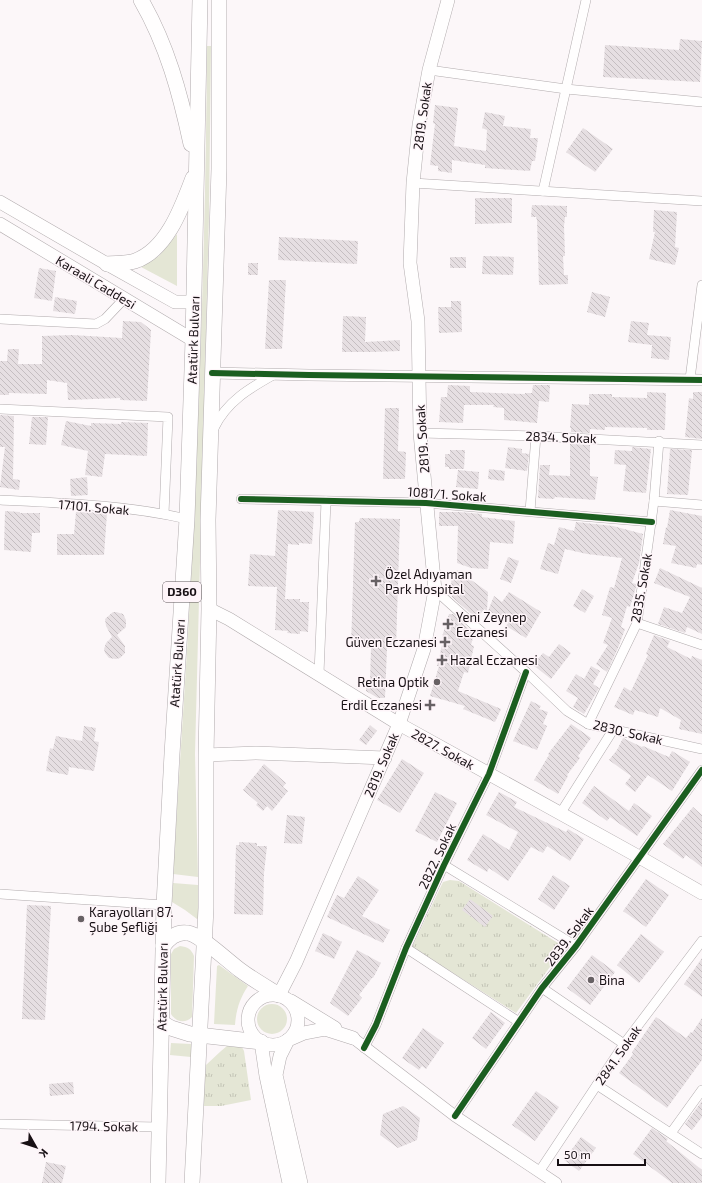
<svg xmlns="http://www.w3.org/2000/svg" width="702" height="1183" viewBox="0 0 702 1183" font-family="'Exo 2',sans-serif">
<defs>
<pattern id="park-tufts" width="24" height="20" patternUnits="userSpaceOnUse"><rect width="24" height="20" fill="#e4e6d5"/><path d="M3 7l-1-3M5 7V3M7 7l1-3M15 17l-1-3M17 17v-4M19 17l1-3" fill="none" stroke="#c3c4b6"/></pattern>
<pattern id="building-back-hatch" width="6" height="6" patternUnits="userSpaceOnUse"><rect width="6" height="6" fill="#e6dfe2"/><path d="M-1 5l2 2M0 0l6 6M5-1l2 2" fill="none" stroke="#c5bec1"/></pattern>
</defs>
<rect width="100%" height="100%" fill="#fcf7f9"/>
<g fill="#e4e6d5">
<path d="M207,46H211L209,216L195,754L198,877L173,874C180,755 189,636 194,516C201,359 206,203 207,46Z"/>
<polygon points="177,234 177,286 141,267 159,256"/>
<polygon points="173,883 198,885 199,917 197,919 185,910 172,902"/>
<path d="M180,946C188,947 191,949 194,956L192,1017C185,1024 176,1022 171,1014V954L174,949Z"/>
<path d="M219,965L248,986C240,998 236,1010 235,1025L214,1024L217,966Z"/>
<circle cx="272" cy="1019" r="15"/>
<polygon points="171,1043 191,1044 191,1057 170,1055"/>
</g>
<g fill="url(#park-tufts)">
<polygon points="450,880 459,881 558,943 561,952 516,1013 412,947 443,882"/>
<path d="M227,1046L242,1047L244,1051L251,1100L221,1106H202L206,1065C213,1059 219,1052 227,1046Z"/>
</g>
<g fill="url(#building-back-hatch)">
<polygon points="680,39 702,41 700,82 603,77 605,45 679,50"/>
<polygon points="435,105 458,108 454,146 486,151 487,130 482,128 485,112 505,116 503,126 531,129 530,138 538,138 535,161 532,161 530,171 485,168 485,165 452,160 452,173 438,171 438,166 430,165 435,124 433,123"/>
<polygon points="583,128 613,149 595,172 566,152"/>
<polygon points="475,198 512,198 512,223 475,224"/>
<polygon points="532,205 567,206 567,217 565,217 564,226 565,256 563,256 564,275 568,275 568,284 539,285 537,220 536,217 531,217"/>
<polygon points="654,210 677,212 675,247 679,248 675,265 649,259 655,232 653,232"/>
<polygon points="279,237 358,241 357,264 278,260"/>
<polygon points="483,256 514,257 513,275 482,274"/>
<rect x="450" y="257" width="16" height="11"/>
<rect x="248" y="263" width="10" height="12"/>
<polygon points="39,268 56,271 52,301 34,298"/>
<polygon points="269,280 286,280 282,349 265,349"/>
<polygon points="592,292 610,297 605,317 587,312"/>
<polygon points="55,297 77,301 75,314 53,311"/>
<polygon points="451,301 461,301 462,332 439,333 438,307 451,307"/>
<polygon points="343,316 366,317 365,342 400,340 400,351 372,352 342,352"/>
<polygon points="123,321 141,322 151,330 147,401 120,400 120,398 68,400 67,383 47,380 47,394 9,393 9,395 0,395 0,361 7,361 8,349 19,349 18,364 42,364 42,336 72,335 122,338"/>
<polygon points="631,321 649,323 647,335 671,337 669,360 651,358 652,345 628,342"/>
<polygon points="448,385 470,386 470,392 525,394 525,393 532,393 533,385 550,385 549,402 539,401 537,423 504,420 504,408 493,407 494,405 464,405 463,423 439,422 441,397 447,397"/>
<polygon points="647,392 666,393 665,430 647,430 647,428 605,427 605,430 590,429 590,433 571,432 571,428 570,428 572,404 589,405 589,394 612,394 612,397 647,398"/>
<polygon points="693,392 702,392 702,439 685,437 689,398 693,399"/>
<polygon points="385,408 399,408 398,451 406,452 405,479 383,479"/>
<polygon points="0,415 14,416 13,479 20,480 19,490 0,487 5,447 0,447"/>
<polygon points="32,417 48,417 46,445 29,444"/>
<polygon points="66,421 91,426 91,423 121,424 121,422 148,423 147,456 105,454 102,477 85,475 88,451 61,445"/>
<polygon points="570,444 590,445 590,476 598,477 595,500 555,497 554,499 538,498 540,465 550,465 549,475 570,476"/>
<polygon points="508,447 522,449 522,453 529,454 527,471 505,468"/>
<polygon points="632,447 651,449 646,493 623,491 626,465 614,464 615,450 632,451"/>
<polygon points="670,449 692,450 688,495 667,494"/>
<polygon points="450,450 465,450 464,469 449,469 449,467 445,467 445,454 450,454"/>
<polygon points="489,469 505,471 504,481 488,479"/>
<polygon points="458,470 479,472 478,489 456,487"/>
<polygon points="87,477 88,495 71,496 70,479"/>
<polygon points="278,510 314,512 312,544 299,543 299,545 288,544 285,599 300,599 300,602 309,602 308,632 300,631 300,634 287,633 288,631 275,630 277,587 248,586 250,554 275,556"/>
<polygon points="670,510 702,516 702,565 697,564 696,568 671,563 676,546 663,544 666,527 667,528"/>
<polygon points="5,511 20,512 20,513 40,513 40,533 32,533 31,552 4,550"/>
<polygon points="76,512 107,513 104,555 57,555 57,534 74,534"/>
<polygon points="439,512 459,512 482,514 482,517 515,521 513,544 490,542 488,569 471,568 457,563 458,526 439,526"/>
<polygon points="360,518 400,519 396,648 387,648 385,698 378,698 366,691 366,682 370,682 371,648 351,647 355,522 359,522"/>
<polygon points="576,522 613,526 643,534 639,563 632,583 636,584 636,587 630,607 627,606 621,627 625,629 618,648 607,672 596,664 608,645 603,643 612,618 602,615 610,587 614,588 622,558 587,554 565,549 558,574 540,569 548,543 554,545 559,527 574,531"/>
<polygon points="508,557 519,561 511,583 500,579"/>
<polygon points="660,568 702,588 702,634 687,627 685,633 658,624 664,607 682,613 690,597 654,583"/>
<polygon points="457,570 488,592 487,611 484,609 477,619 452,597 451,577 456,577"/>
<polygon points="582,589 594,596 585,613 573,606"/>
<polygon points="509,592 541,612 526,638 506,626 510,620 488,611 494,596 502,602"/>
<polygon points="113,612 116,612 123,614 126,620 126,627 117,635 125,646 125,653 120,658 116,659 109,658 105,653 104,649 106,643 112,637 106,626 105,619"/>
<polygon points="449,614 453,614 474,634 471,645 474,646 468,673 464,672 458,691 501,709 495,722 463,709 465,706 430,696 439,666 437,666 444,637 442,637"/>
<polygon points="654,635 670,641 667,647 691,659 692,656 702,660 702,734 679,729 681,720 660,708 658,717 635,710 633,715 614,707 624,687 631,691 648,655 646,654"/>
<polygon points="559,644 571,653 551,679 533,665 543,653 549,657"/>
<polygon points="591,666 600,671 593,684 599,688 584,714 573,707 578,698 566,691 576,674 584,679"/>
<polygon points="531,701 541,706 539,709 548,712 543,724 547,726 537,750 513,741"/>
<polygon points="571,724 591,738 578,756 580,758 567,775 568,776 558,794 534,780 549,755 548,754"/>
<polygon points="370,725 377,731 366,745 359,740"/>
<polygon points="84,726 96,728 94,741 99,742 94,771 69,767 68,775 46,771 50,748 53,749 56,736 82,741"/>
<polygon points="623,738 642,747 643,746 669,757 672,751 690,762 672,791 648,775 635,792 625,784 631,776 609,760 617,750"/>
<polygon points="402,759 424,773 400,813 377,800"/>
<polygon points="264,764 286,783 283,787 288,791 272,811 267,806 263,811 256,805 258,803 243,790"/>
<polygon points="594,786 629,811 634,803 652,816 637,836 610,817 607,821 582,803"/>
<polygon points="435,792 457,803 437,842 415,831"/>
<polygon points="499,792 517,802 514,807 566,832 568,829 584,839 570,861 547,846 543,853 531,847 508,881 489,868 487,872 467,860 483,834 509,850 518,832 486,815"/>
<polygon points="693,807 702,815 702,867 686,855 683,859 663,844"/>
<polygon points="287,815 305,817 302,844 284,843"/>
<polygon points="239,842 257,843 257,846 267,846 264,873 263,915 234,914 236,845 239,845"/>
<polygon points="553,875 570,886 554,910 538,899"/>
<polygon points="358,876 379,890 362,916 390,930 383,943 327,917 337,895 344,898"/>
<polygon points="646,879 669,895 646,927 623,911"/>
<polygon points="470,899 493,916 485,927 462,910"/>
<polygon points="27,905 51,906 45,1020 22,1019"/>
<polygon points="323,933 342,942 334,959 315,951"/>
<polygon points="641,934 664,952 639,983 617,965"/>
<polygon points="357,950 381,963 373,978 372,978 359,995 362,998 348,1016 330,1003"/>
<polygon points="592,955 615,972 590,1005 567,988"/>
<polygon points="702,958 702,997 684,984"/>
<polygon points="491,1012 505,1023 486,1049 472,1038"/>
<polygon points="656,1017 686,1038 691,1032 692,1033 702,1018 702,1060 667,1108 619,1073 633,1054 632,1052"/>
<polygon points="423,1028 444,1043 426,1069 422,1066 419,1070 402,1058"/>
<polygon points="73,1082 74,1094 50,1096 49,1084"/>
<polygon points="536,1091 559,1107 535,1141 512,1125"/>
<polygon points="702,1101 702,1117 692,1130 685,1124"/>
<polygon points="403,1106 420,1118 417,1140 398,1148 380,1135 383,1114"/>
<polygon points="652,1128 668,1139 666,1141 702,1170 702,1183 672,1183 633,1154"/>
<polygon points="581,1137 596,1148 579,1171 564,1160"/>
<polygon points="46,1162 66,1166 62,1183 42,1183"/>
</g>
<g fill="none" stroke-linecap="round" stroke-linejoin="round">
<g stroke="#b1abad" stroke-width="10">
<g id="minor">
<polyline points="429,70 566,89 702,102"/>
<polyline points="413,183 702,201"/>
<polyline points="543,191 586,0"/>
<polyline points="0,319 96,324 105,319 124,299"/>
<polyline points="690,379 702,285"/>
<polyline points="0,409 168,417 164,514"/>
<path d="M214,428C227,401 250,388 275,374"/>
<polyline points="420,433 536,436 702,445"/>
<polyline points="241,499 426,503 652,522"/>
<path d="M0,500C62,503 126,505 187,519"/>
<polyline points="654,501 702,505"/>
<polyline points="530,511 536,436"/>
<polyline points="435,590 526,672 567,711 588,724 702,749"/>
<polyline points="637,623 702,645"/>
<polyline points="319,674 326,501"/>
<polyline points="588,724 637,623 654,501 659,441"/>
<polyline points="560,814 613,730"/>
<polyline points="444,865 576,946"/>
<polyline points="0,894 164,905"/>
<polyline points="406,948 519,1022"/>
<polyline points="542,988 624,1044"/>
<polyline points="364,1048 376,1025 406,948 444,865 489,774 526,672"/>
<polyline points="597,1085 702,1154"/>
<polyline points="455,1116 542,988 576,946 702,770"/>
<polyline points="0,1124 159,1127"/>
<polyline points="671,1133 702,1090"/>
<polyline points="539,1172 624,1044 702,941"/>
</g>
</g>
<g stroke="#b1abad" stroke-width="12">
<g id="tertiary">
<polyline points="212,373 309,375 702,380"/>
<polyline points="353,1038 455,1116 556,1183"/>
</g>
</g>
<g stroke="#b1abad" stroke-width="14">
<g id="secondary">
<polyline points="0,202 107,264 175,302 194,302"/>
<polyline points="0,224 193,340"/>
<polyline points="209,609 229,619 399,724 641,858 702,893"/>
<polyline points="206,755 256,753 385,758"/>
<circle cx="273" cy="1020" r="25"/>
<polyline points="279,995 296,962 399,724 424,649 435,590 420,433 418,321 410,263 413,183 419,125 429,70 448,0"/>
<polyline points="291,1001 335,1028"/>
<polyline points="261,1042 266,1076 289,1183"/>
<polyline points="301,1183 276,1075 280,1056 288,1040 304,1033 325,1029 353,1038"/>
</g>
</g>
<g stroke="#b1abad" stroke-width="16">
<g id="trunk">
<path d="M141,0C167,45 180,93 191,144"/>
<path d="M107,264C116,263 126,264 135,261C167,250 182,207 193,178"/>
<path d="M163,946C169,938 177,931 188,933C199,934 229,962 240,970C252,979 266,987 279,995"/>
<polyline points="161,1022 171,1028 190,1034 261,1042"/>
<polyline points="158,1183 164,905 172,754 187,519 193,340 200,0"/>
<polyline points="192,1183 206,908 206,755 209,609 208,520 219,169 219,0"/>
</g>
</g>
<use href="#minor" stroke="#fffefe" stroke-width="9"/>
<use href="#tertiary" stroke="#fffefe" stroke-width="11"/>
<use href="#secondary" stroke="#fffefe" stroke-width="13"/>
<use href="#trunk" stroke="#fffefe" stroke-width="15"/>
<g stroke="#fef5f9" stroke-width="8">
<g id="cycleway">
<polyline points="212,373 309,375 702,380"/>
<polyline points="241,499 426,503 652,522"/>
<polyline points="364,1048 376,1025 406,948 444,865 489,774 526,672"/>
<polyline points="455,1116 542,988 576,946 702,770"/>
</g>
</g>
<use href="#cycleway" stroke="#1b5e20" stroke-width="6"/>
</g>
<g fill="#676164" stroke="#fef5f9" stroke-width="1.5">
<path d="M374 575h4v4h4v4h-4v4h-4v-4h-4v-4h4z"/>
<path d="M446 618h4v4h4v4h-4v4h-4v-4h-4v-4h4z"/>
<path d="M443 636h4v4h4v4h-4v4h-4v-4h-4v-4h4z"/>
<path d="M440 654h4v4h4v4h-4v4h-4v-4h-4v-4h4z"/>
<circle cx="437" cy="682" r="4"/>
<path d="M428 699h4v4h4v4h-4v4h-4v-4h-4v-4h4z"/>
<circle cx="81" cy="919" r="4"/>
<circle cx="591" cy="980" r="4"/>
</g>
<g text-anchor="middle" stroke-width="3" stroke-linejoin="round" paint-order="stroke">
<rect fill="#fef5f9" stroke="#5c5559" stroke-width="1" x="163" y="582" width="38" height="20" rx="3"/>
<g font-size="12" font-weight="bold" fill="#171014">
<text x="182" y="596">D360</text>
</g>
<g font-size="13" fill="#171014" stroke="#fef5f9">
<text transform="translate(422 116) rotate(-82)" y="5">2819. Sokak</text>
<text transform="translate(96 282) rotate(31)" y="5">Karaali Caddesi</text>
<text transform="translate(193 340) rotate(-88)" y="5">Atatürk Bulvarı</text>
<text transform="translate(561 437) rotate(2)" y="5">2834. Sokak</text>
<text transform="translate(422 439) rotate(-94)" y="5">2819. Sokak</text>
<text transform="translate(447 494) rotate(4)" y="5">1081/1. Sokak</text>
<text transform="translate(94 507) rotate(5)" y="5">17101. Sokak</text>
<text transform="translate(641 588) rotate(-80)" y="5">2835. Sokak</text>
<text transform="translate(177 663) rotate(-86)" y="5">Atatürk Bulvarı</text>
<text transform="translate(628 732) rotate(13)" y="5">2830. Sokak</text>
<text transform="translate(443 749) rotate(29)" y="5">2827. Sokak</text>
<text transform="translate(381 765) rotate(-67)" y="5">2819. Sokak</text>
<text transform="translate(437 856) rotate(-65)" y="5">2822. Sokak</text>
<text transform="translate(569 936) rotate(-53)" y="5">2839. Sokak</text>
<text transform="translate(162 987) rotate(-89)" y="5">Atatürk Bulvarı</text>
<text transform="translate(618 1055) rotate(-55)" y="5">2841. Sokak</text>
<text transform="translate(104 1126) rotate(1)" y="5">1794. Sokak</text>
</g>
<g font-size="13" fill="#171014" stroke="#fef5f9" text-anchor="start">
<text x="385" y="579">Özel Adıyaman<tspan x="385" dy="15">Park Hospital</tspan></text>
<text x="456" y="622">Yeni Zeynep<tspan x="456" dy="15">Eczanesi</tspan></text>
<text x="437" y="647" text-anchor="end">Güven Eczanesi</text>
<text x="450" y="665">Hazal Eczanesi</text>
<text x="429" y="687" text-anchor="end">Retina Optik</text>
<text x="422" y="710" text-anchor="end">Erdil Eczanesi</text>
<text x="89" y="917">Karayolları 87.<tspan x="89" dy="15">Şube Şefliği</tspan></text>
<text x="599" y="985">Bina</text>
</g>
</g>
<g transform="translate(36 1147) rotate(129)" stroke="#fef5f9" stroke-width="3" paint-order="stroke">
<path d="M0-3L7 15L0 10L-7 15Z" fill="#171014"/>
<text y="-6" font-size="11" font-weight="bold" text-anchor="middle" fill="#171014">K</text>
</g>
<path d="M558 1159v6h87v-6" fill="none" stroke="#171014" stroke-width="2"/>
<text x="564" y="1159" font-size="12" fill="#171014" stroke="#fef5f9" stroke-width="3" paint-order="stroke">50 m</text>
</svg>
